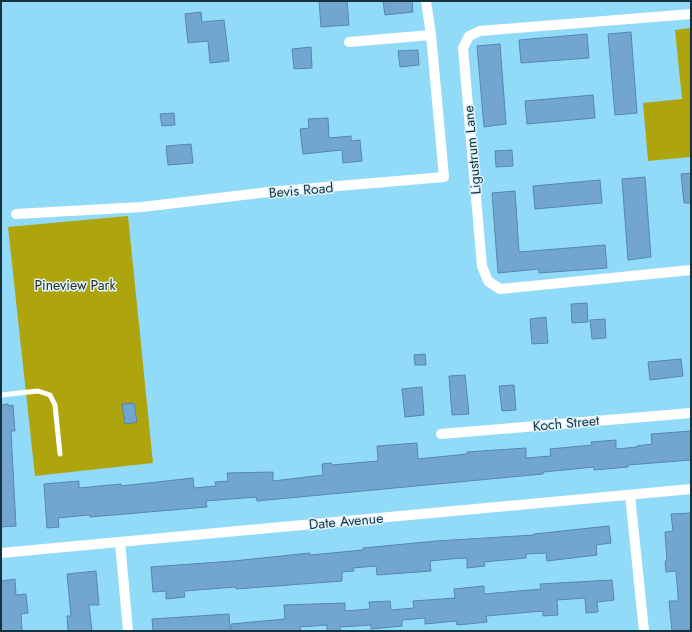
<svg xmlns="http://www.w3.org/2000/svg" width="692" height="632" viewBox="0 0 692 632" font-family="Jost,sans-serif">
<rect width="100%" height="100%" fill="#91dbf9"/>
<g fill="#aea40e">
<polygon points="691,28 691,157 648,161 643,103 682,99 675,30"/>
<polygon points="128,216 153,463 35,476 8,227"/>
</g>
<g fill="#72a5d0" stroke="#5587b2">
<polygon points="319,1 347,1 349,25 321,27"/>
<polygon points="383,1 412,1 413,12 385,15"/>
<polygon points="201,12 202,22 224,20 229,61 210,63 208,41 188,43 185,14"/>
<polygon points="631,32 637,113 615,115 608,34"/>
<polygon points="587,34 589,58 521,63 519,40"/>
<polygon points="500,44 506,124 484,127 477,46"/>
<polygon points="311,47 312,68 294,69 292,49"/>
<polygon points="418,50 419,65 400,67 398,51"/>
<polygon points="593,95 595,118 527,124 525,101"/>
<polygon points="174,113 175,125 162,126 160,114"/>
<polygon points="328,118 329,138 351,136 351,141 360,140 362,161 343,163 342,150 303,154 300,129 309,128 308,119"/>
<polygon points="191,144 193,163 168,165 166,146"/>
<polygon points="512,150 513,166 496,167 495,151"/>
<polygon points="691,173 691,203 684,203 681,174"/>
<polygon points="645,177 651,257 628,260 622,179"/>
<polygon points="600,180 602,203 535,209 533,186"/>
<polygon points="515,191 519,252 605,245 607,268 539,273 539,269 498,273 492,193"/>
<polygon points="587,303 588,322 572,323 571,304"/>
<polygon points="546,317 548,343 532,344 530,319"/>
<polygon points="605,319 606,338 592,339 590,320"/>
<polygon points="425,354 426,365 415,365 414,355"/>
<polygon points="681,359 683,376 650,380 648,362"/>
<polygon points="465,375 469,414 452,415 449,376"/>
<polygon points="514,385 516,410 502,411 499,386"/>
<polygon points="422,387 424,415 405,417 402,389"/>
<polygon points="134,403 137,422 125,424 122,404"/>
<polygon points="8,404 8,406 13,405 15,431 11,431 16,526 1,527 1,405"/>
<polygon points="691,431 691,460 628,465 628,467 594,470 594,467 543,472 543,474 257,501 256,497 206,501 207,507 90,517 89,515 58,518 59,527 47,528 44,484 79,481 79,488 121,484 121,486 193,478 194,488 216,486 215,482 228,481 227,473 273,472 273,481 323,475 322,464 331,463 332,465 378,461 377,446 417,443 418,459 467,454 467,452 526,448 526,458 551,456 550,449 592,445 591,442 616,440 616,449 637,447 637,446 652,444 651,434"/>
<polygon points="691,513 691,630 672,631 669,601 678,601 678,596 676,571 666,572 665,561 667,561 665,532 673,531 671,514"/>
<polygon points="609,526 611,543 596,545 597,555 547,561 546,553 526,554 526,558 484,562 485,566 467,568 467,558 450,559 430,561 431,571 405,573 377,575 376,566 353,568 354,571 342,572 342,581 236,589 236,587 184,591 185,597 166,599 166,591 153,592 151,567 233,561 310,553 310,555 363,550 363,548 436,541 534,535 534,534"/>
<polygon points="96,571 99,605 89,605 92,631 68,631 67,616 71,616 67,574"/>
<polygon points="15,579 16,595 26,594 28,613 21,614 22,631 1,631 1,581"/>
<polygon points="612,580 614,600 597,602 598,612 586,613 585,598 557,600 558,615 543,616 543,611 486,616 487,622 468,624 457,625 456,621 425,624 425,618 402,620 402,626 371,629 371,625 340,627 340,631 327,631 327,625 300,627 301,631 231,631 231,624 285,619 284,605 345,603 345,611 370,609 369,602 390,601 391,610 414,608 413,601 455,598 454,589 484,586 484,594 541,589 540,584"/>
<polygon points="229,614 230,631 153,631 152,619"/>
</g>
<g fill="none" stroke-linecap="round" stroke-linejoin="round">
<polyline stroke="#fff" stroke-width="5" points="1,395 38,391 50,395 55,405 60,454"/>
<g stroke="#fff" stroke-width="10">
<polyline points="691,14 480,31 469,36 463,48 482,266 488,281 500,289 691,270"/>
<polyline points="349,42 431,35"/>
<polyline points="16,214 142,207 268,192 444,177 431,35 426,1"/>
<polyline points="441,434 691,413"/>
<polyline points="630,495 644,631"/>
<polyline points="120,542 128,631"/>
<polyline points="1,553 691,489"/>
</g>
</g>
<g text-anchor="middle" stroke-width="3" stroke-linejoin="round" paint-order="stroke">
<g font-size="14" fill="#14333f" stroke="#def3fc">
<text transform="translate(472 150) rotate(-95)" y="5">Ligustrum Lane</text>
<text transform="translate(301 190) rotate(-5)" y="5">Bevis Road</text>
<text transform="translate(566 423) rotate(-5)" y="5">Koch Street</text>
<text transform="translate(346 521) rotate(-5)" y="5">Date Avenue</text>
</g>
<g font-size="14" fill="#2e2d17" stroke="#def3fc">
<text x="75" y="290">Pineview Park</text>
</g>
</g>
<rect width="692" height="632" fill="none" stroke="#14333f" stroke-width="4"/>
</svg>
